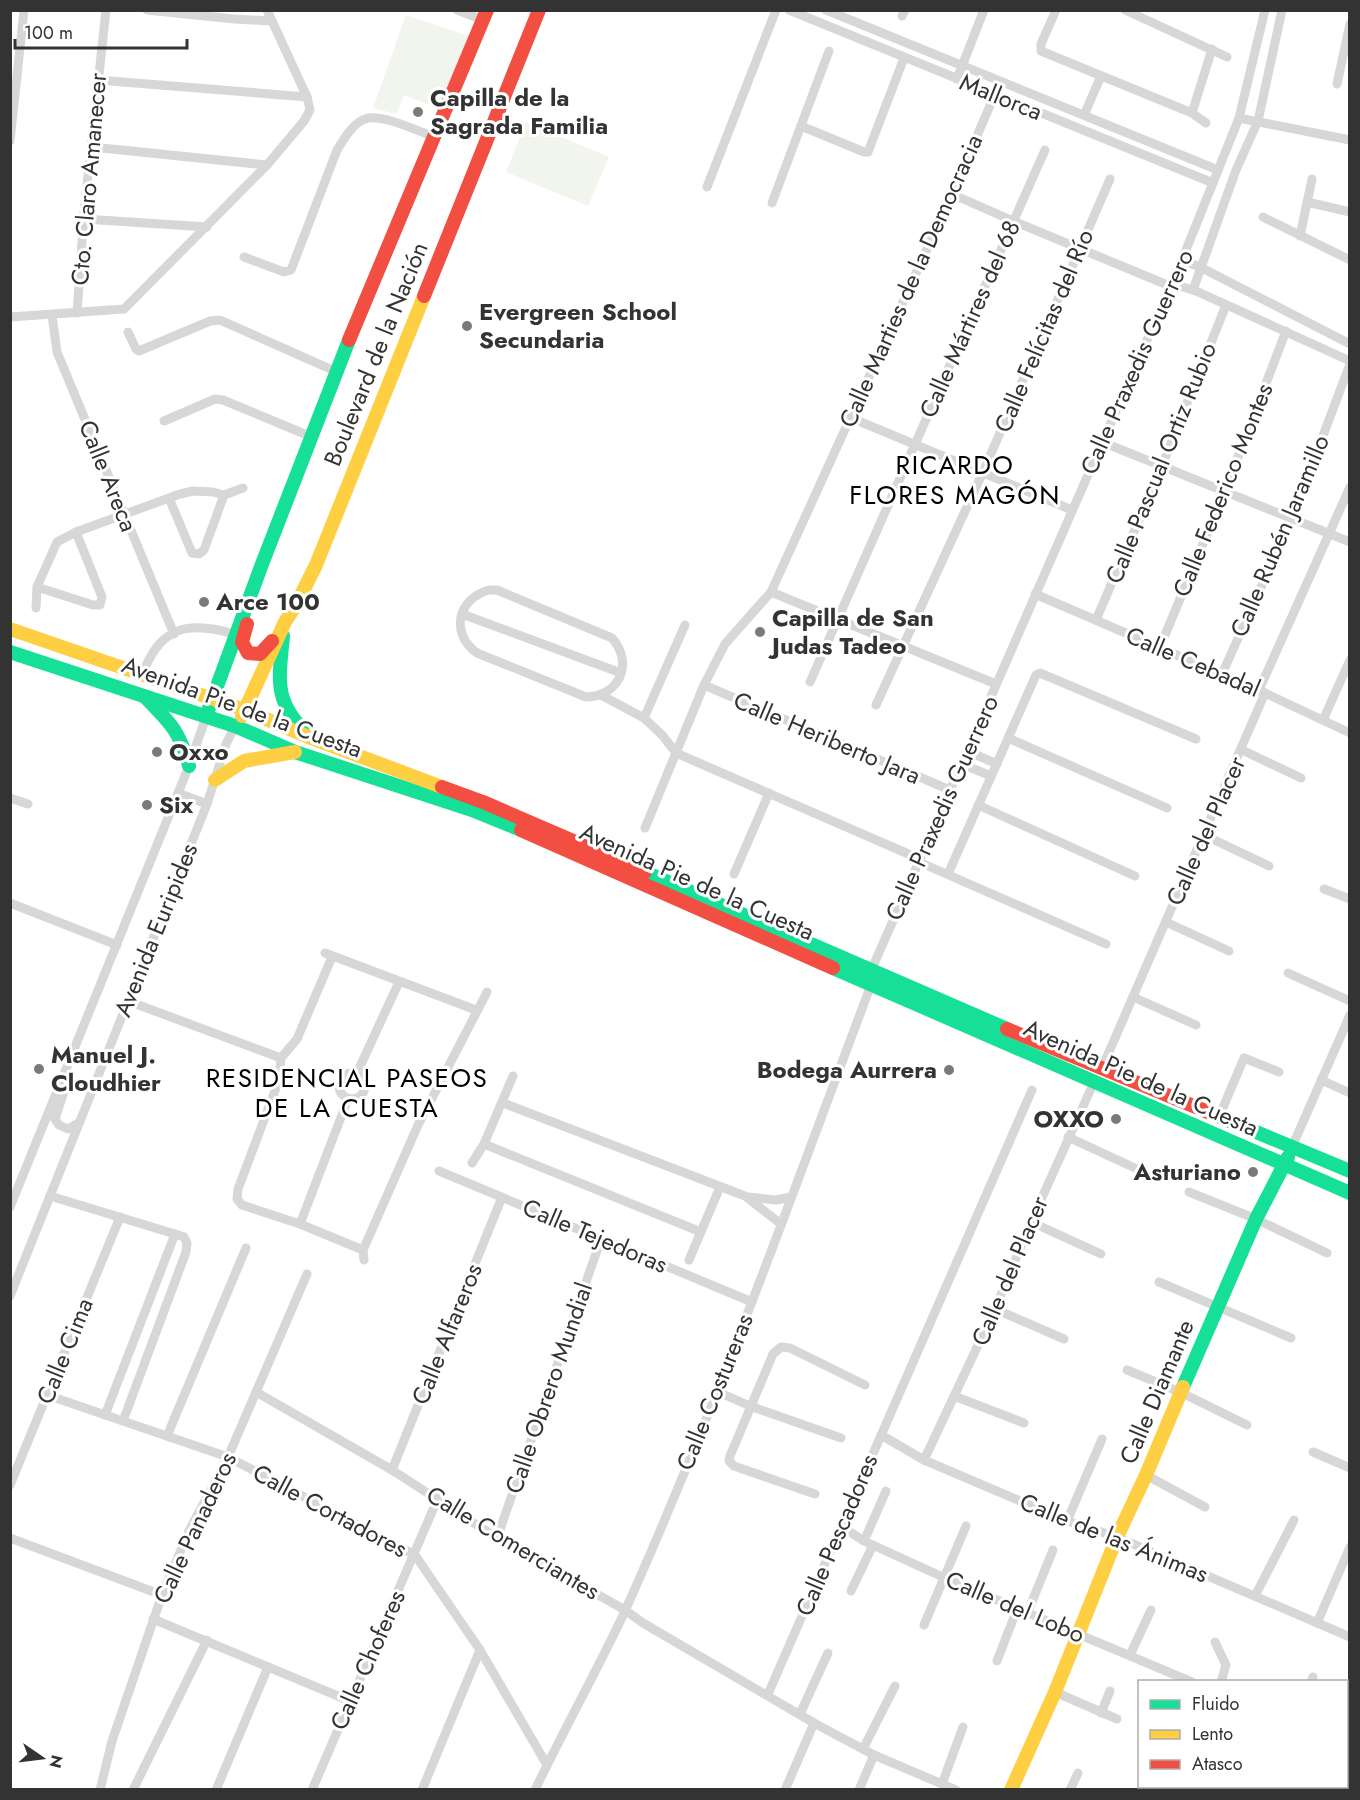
<svg xmlns="http://www.w3.org/2000/svg" width="1360" height="1800" viewBox="0 0 1360 1800" font-family="Jost,sans-serif">
<rect width="100%" height="100%" fill="#fff"/>
<g fill="#f1f5ed">
<polygon points="406,15 469,36 440,109 404,95 396,114 373,108"/>
<polygon points="526,122 609,157 588,206 506,172"/>
</g>
<g fill="none" stroke-linecap="round" stroke-linejoin="round">
<g stroke="#d7d7d7" stroke-width="9">
<polyline points="147,10 234,19 272,21"/>
<polyline points="457,10 483,20"/>
<polyline points="789,10 1213,183"/>
<polyline points="826,10 1218,170"/>
<polyline points="1056,10 1041,44 1041,51 1192,113 1206,123"/>
<polyline points="1125,10 1227,57"/>
<polyline points="902,16 905,10"/>
<polyline points="957,79 984,10"/>
<polyline points="98,80 307,97"/>
<polyline points="1337,84 1350,24"/>
<polyline points="1192,113 1212,49"/>
<polyline points="1084,115 1101,76"/>
<polyline points="1239,118 1350,140"/>
<polyline points="801,126 864,152 868,152 904,58"/>
<polyline points="10,141 24,10"/>
<polyline points="92,147 267,165"/>
<polyline points="707,187 776,10"/>
<polyline points="952,194 1013,221 1170,286 1183,287 1196,291 1350,361"/>
<polyline points="1307,202 1350,212"/>
<polyline points="772,203 829,51"/>
<polyline points="1263,217 1350,260"/>
<polyline points="84,219 207,227"/>
<polyline points="1300,236 1312,179"/>
<path d="M244,257L284,272L291,270L337,150C344,139 353,123 365,119C381,113 417,131 433,136"/>
<polyline points="1182,260 1202,268 1350,344"/>
<polyline points="1193,290 1236,170 1258,121 1282,10"/>
<polyline points="77,313 84,213 106,10"/>
<polyline points="52,315 57,352 174,634"/>
<polyline points="10,317 124,309 267,165 304,121 310,110 307,97 267,10"/>
<polyline points="128,332 136,349 139,351 210,321 220,320 337,372"/>
<polyline points="849,417 1072,510"/>
<polyline points="164,421 215,399 223,400 312,437"/>
<polyline points="1102,442 1350,542"/>
<polyline points="169,498 192,553 199,554 204,550 224,495"/>
<polyline points="37,587 93,605 100,605 102,597 76,532"/>
<path d="M489,590H497L612,638C634,663 620,696 586,697L477,653C450,634 457,599 489,590Z"/>
<polyline points="771,592 996,684"/>
<polyline points="1035,594 1265,693 1350,733"/>
<polyline points="36,608 37,587 57,542 76,532 180,494 193,491 213,492 224,495 243,488"/>
<polyline points="462,614 621,673"/>
<polyline points="1096,620 1162,466 1226,305"/>
<polyline points="1160,647 1225,491 1286,331"/>
<polyline points="1222,674 1292,518 1350,364"/>
<path d="M142,676C159,627 187,620 234,634"/>
<polyline points="810,682 1045,150"/>
<polyline points="704,685 950,790"/>
<polyline points="1259,690 1350,487"/>
<polyline points="601,695 644,718 663,736 676,753 920,859"/>
<polyline points="876,705 983,472 1110,179"/>
<polyline points="644,718 685,625"/>
<polyline points="1323,720 1350,660"/>
<polyline points="1008,738 1167,808"/>
<polyline points="1242,750 1301,778"/>
<polyline points="967,751 997,764"/>
<polyline points="962,764 991,776"/>
<polyline points="178,793 207,804"/>
<polyline points="10,798 28,804"/>
<polyline points="978,805 1135,876"/>
<polyline points="645,828 704,685 725,644 771,592 952,194 995,94"/>
<polyline points="1204,835 1269,866"/>
<polyline points="919,862 1106,944"/>
<polyline points="734,874 769,793"/>
<polyline points="948,874 1036,675 1040,673 1196,739"/>
<polyline points="1324,889 1350,899"/>
<polyline points="10,903 117,945"/>
<polyline points="1166,922 1229,951"/>
<polyline points="325,953 476,1010"/>
<polyline points="332,957 297,1039 281,1058 279,1080 238,1189 237,1199 242,1205 300,1224 363,1250"/>
<polyline points="1288,973 1350,1001"/>
<polyline points="1133,997 1196,1025"/>
<polyline points="128,1001 281,1058"/>
<polyline points="1102,1068 1265,693"/>
<polyline points="357,1073 399,982"/>
<circle cx="352" cy="1086" r="13"/>
<polyline points="68,1079 55,1119 59,1125 68,1129 78,1123"/>
<polyline points="1321,1080 1350,1093"/>
<polyline points="503,1103 745,1196 781,1224"/>
<polyline points="1219,1117 1244,1058 1279,1072"/>
<polyline points="1068,1137 1137,1169"/>
<polyline points="484,1144 701,1232"/>
<polyline points="1292,1147 1350,1015"/>
<polyline points="472,1163 484,1144 513,1076"/>
<polyline points="439,1171 752,1302"/>
<polyline points="1189,1192 1256,1219 1327,1253"/>
<polyline points="50,1196 175,1234 184,1237 187,1243 186,1252 123,1421"/>
<polyline points="749,1197 776,1200 791,1197"/>
<polyline points="10,1207 189,766 206,717"/>
<polyline points="1031,1222 1101,1254"/>
<polyline points="300,1224 348,1099"/>
<polyline points="364,1260 363,1250 418,1125 487,992"/>
<polyline points="689,1260 720,1187"/>
<polyline points="1159,1282 1291,1338"/>
<polyline points="10,1296 207,804 226,744 235,726"/>
<polyline points="995,1309 1064,1339"/>
<polyline points="1127,1370 1180,1392 1247,1425"/>
<polyline points="716,1391 750,1406 841,1438"/>
<polyline points="256,1392 392,1470 497,1538 625,1610 643,1623 814,1723 874,1755 956,1790"/>
<polyline points="47,1395 228,1457 415,1555 480,1650 547,1765"/>
<polyline points="954,1396 1024,1423"/>
<polyline points="105,1415 175,1234"/>
<polyline points="881,1435 924,1460 1067,1521 1117,1537 1350,1637"/>
<polyline points="167,1436 246,1248"/>
<polyline points="1313,1452 1350,1468"/>
<polyline points="924,1460 995,1309 1031,1222 1094,1082"/>
<polyline points="392,1470 502,1197"/>
<polyline points="1146,1475 1205,1507"/>
<polyline points="10,1485 120,1217"/>
<polyline points="815,1494 734,1466 729,1461 730,1456 773,1354 781,1347 790,1348 865,1385"/>
<polyline points="1067,1521 1102,1439"/>
<polyline points="841,1526 864,1541 945,1578 1192,1682"/>
<polyline points="10,1538 162,1595"/>
<polyline points="497,1538 601,1239"/>
<polyline points="864,1541 886,1491"/>
<polyline points="851,1591 873,1545"/>
<polyline points="1255,1596 1294,1520"/>
<polyline points="1027,1614 1053,1550"/>
<polyline points="153,1619 350,1701"/>
<polyline points="1317,1623 1350,1547"/>
<polyline points="924,1625 966,1526"/>
<polyline points="1215,1642 1226,1665 1221,1682"/>
<polyline points="1130,1655 1151,1610"/>
<polyline points="997,1661 1017,1609"/>
<polyline points="1311,1682 1313,1677"/>
<polyline points="1055,1692 1117,1719"/>
<polyline points="768,1694 1032,1090"/>
<polyline points="1101,1713 1110,1691"/>
<polyline points="800,1714 828,1653"/>
<polyline points="863,1749 895,1686"/>
<polyline points="942,1784 963,1727"/>
<polyline points="100,1790 112,1741 162,1595 189,1531 228,1457 307,1274"/>
<polyline points="133,1790 207,1640"/>
<polyline points="216,1790 268,1667"/>
<polyline points="312,1790 438,1498"/>
<polyline points="422,1790 480,1650"/>
<path d="M535,1790C564,1729 597,1671 625,1611C717,1406 792,1194 871,985V971L1182,260L1239,118L1265,10"/>
<polyline points="785,1790 814,1723"/>
<polyline points="859,1790 874,1755"/>
<polyline points="1070,1790 1078,1773"/>
</g>
<g stroke="#16e098" stroke-width="14">
<path d="M283,636C279,680 273,700 307,734"/>
<polyline points="10,652 235,726 295,752 472,810 521,830"/>
<path d="M146,698C171,724 179,730 189,766"/>
<polyline points="209,708 262,564 349,340"/>
<polyline points="645,872 1007,1029"/>
<polyline points="833,968 1350,1193"/>
<polyline points="1208,1112 1350,1171"/>
<polyline points="1183,1387 1256,1219 1288,1157"/>
<polyline points="1346,1783 1350,1776"/>
<polyline points="1324,1790 1325,1786"/>
</g>
<g stroke="#ffcf43" stroke-width="14">
<polyline points="10,629 245,710 311,738 442,787"/>
<polyline points="242,716 285,622 296,605 316,565 424,296"/>
<polyline points="215,780 244,761 295,752"/>
<polyline points="1346,1737 1350,1730"/>
<polyline points="1011,1790 1055,1692 1117,1537 1146,1475 1183,1387"/>
</g>
<g stroke="#f24e42" stroke-width="14">
<polyline points="424,296 539,10"/>
<polyline points="349,340 487,10"/>
<polyline points="247,624 242,642 248,653 260,654 272,641"/>
<polyline points="442,787 483,802 645,872"/>
<polyline points="521,830 833,968"/>
<polyline points="1007,1029 1208,1112"/>
</g>
</g>
<g fill="#7a7a7a" stroke="#fff" stroke-width="2">
<circle cx="418" cy="112" r="6"/>
<circle cx="467" cy="326" r="6"/>
<circle cx="204" cy="602" r="6"/>
<circle cx="760" cy="632" r="6"/>
<circle cx="157" cy="752" r="6"/>
<circle cx="147" cy="805" r="6"/>
<circle cx="39" cy="1069" r="6"/>
<circle cx="949" cy="1070" r="6"/>
<circle cx="1116" cy="1119" r="6"/>
<circle cx="1253" cy="1172" r="6"/>
</g>
<g text-anchor="middle" stroke-width="6" stroke-linejoin="round" paint-order="stroke">
<g font-size="24" fill="#333" stroke="#fff">
<text transform="translate(1001 97) rotate(22)" y="8">Mallorca</text>
<text transform="translate(89 179) rotate(-85)" y="8">Cto. Claro Amanecer</text>
<text transform="translate(911 281) rotate(-66)" y="8">Calle Marties de la Democracia</text>
<text transform="translate(970 319) rotate(-66)" y="8">Calle Mártires del 68</text>
<text transform="translate(1044 331) rotate(-67)" y="8">Calle Felícitas del Río</text>
<text transform="translate(376 354) rotate(-68)" y="8">Boulevard de la Nación</text>
<text transform="translate(1137 362) rotate(-66)" y="8">Calle Praxedis Guerrero</text>
<text transform="translate(1161 463) rotate(-68)" y="8">Calle Pascual Ortiz Rubio</text>
<text transform="translate(108 476) rotate(68)" y="8">Calle Areca</text>
<text transform="translate(1223 490) rotate(-68)" y="8">Calle Federico Montes</text>
<text transform="translate(1280 536) rotate(-67)" y="8">Calle Rubén Jaramillo</text>
<text transform="translate(1193 662) rotate(23)" y="8">Calle Cebadal</text>
<text transform="translate(242 707) rotate(20)" y="8">Avenida Pie de la Cuesta</text>
<text transform="translate(827 738) rotate(23)" y="8">Calle Heriberto Jara</text>
<text transform="translate(942 808) rotate(-66)" y="8">Calle Praxedis Guerrero</text>
<text transform="translate(1206 831) rotate(-66)" y="8">Calle del Placer</text>
<text transform="translate(697 882) rotate(24)" y="8">Avenida Pie de la Cuesta</text>
<text transform="translate(156 930) rotate(-68)" y="8">Avenida Euripides</text>
<text transform="translate(1141 1078) rotate(24)" y="8">Avenida Pie de la Cuesta</text>
<text transform="translate(595 1236) rotate(23)" y="8">Calle Tejedoras</text>
<text transform="translate(1010 1271) rotate(-67)" y="8">Calle del Placer</text>
<text transform="translate(447 1334) rotate(-68)" y="8">Calle Alfareros</text>
<text transform="translate(65 1351) rotate(-68)" y="8">Calle Cima</text>
<text transform="translate(549 1388) rotate(-71)" y="8">Calle Obrero Mundial</text>
<text transform="translate(715 1392) rotate(-68)" y="8">Calle Costureras</text>
<text transform="translate(1157 1392) rotate(-67)" y="8">Calle Diamante</text>
<text transform="translate(330 1511) rotate(28)" y="8">Calle Cortadores</text>
<text transform="translate(195 1528) rotate(-65)" y="8">Calle Panaderos</text>
<text transform="translate(837 1535) rotate(-67)" y="8">Calle Pescadores</text>
<text transform="translate(1114 1538) rotate(22)" y="8">Calle de las Ánimas</text>
<text transform="translate(513 1543) rotate(31)" y="8">Calle Comerciantes</text>
<text transform="translate(1015 1607) rotate(23)" y="8">Calle del Lobo</text>
<text transform="translate(368 1660) rotate(-66)" y="8">Calle Choferes</text>
</g>
<g font-size="24" font-weight="bold" fill="#333" stroke="#fff" text-anchor="start">
<text x="430" y="106">Capilla de la<tspan x="430" dy="28">Sagrada Familia</tspan></text>
<text x="479" y="320">Evergreen School<tspan x="479" dy="28">Secundaria</tspan></text>
<text x="216" y="610">Arce 100</text>
<text x="772" y="626">Capilla de San<tspan x="772" dy="28">Judas Tadeo</tspan></text>
<text x="169" y="760">Oxxo</text>
<text x="159" y="813">Six</text>
<text x="51" y="1063">Manuel J.<tspan x="51" dy="28">Cloudhier</tspan></text>
<text x="937" y="1078" text-anchor="end">Bodega Aurrera</text>
<text x="1104" y="1127" text-anchor="end">OXXO</text>
<text x="1241" y="1180" text-anchor="end">Asturiano</text>
</g>
<g font-size="26" letter-spacing="1.5" fill="#000" stroke="#fff">
<text x="955" y="474">RICARDO<tspan x="955" dy="30">FLORES MAGÓN</tspan></text>
<text x="347" y="1087">RESIDENCIAL PASEOS<tspan x="347" dy="30">DE LA CUESTA</tspan></text>
</g>
</g>
<rect width="1360" height="1800" fill="none" stroke="#333333" stroke-width="24"/>
<rect x="1138" y="1680" width="210" height="108" fill="#ffffff" stroke="#adadad" stroke-width="1.5"/>
<rect x="1150" y="1700" width="30" height="9" fill="#16e098" stroke="#adadad" stroke-width="1.5"/>
<text x="1192" y="1710" font-size="18" fill="#333333">Fluido</text>
<rect x="1150" y="1730" width="30" height="9" fill="#ffcf43" stroke="#adadad" stroke-width="1.5"/>
<text x="1192" y="1740" font-size="18" fill="#333333">Lento</text>
<rect x="1150" y="1760" width="30" height="9" fill="#f24e42" stroke="#adadad" stroke-width="1.5"/>
<text x="1192" y="1770" font-size="18" fill="#333333">Atasco</text>
<g transform="translate(42 1758) rotate(104)" stroke="#ffffff" stroke-width="4.5" paint-order="stroke">
<path d="M0-4.5L10 22L0 15L-10 22Z" fill="#333333"/>
<text y="-9" font-size="16" font-weight="bold" text-anchor="middle" fill="#333333">N</text>
</g>
<path d="M15 39v9h172v-9" fill="none" stroke="#333333" stroke-width="3"/>
<text x="24" y="39" font-size="18" fill="#333333" stroke="#ffffff" stroke-width="4.5" paint-order="stroke">100 m</text>
</svg>
